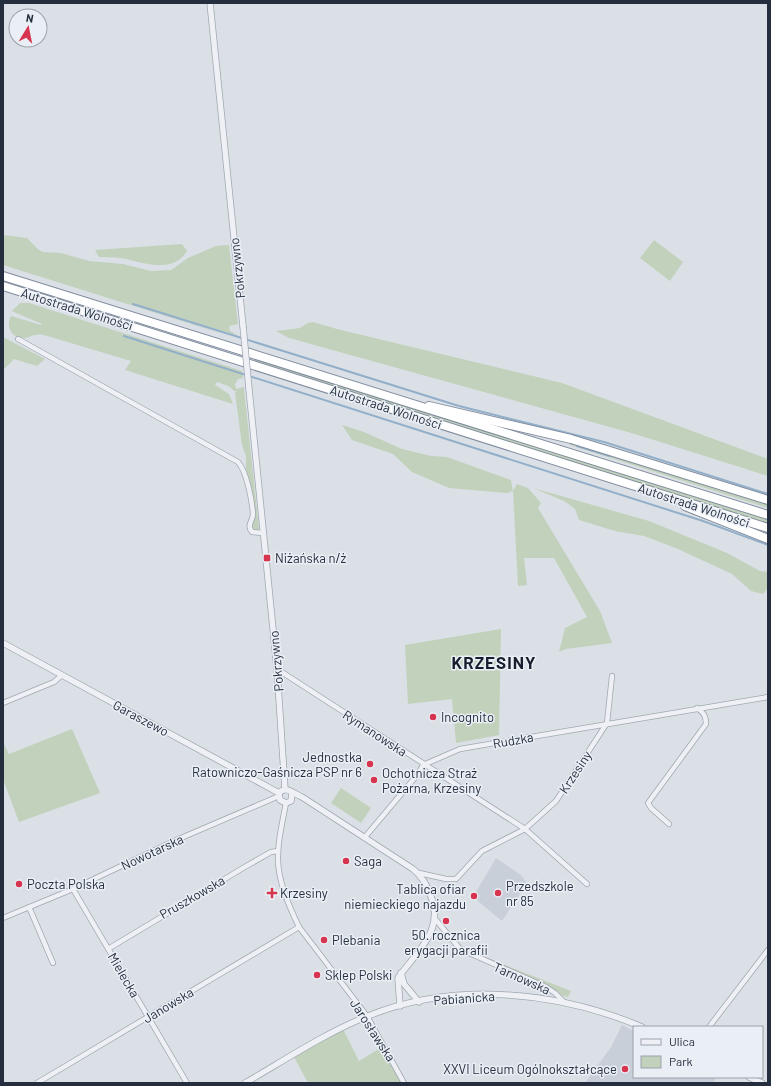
<svg xmlns="http://www.w3.org/2000/svg" width="771" height="1086" viewBox="0 0 771 1086" font-family="Barlow,sans-serif">
<rect width="100%" height="100%" fill="#dbe0e7"/>
<g fill="#c9cfd9">
<polygon points="496,858 521,875 527,883 502,921 473,897"/>
<polygon points="622,1025 634,1031 634,1077 716,1077 713,1083 585,1083 611,1047"/>
</g>
<g fill="#c1d1bb">
<polygon points="3,235 27,238 39,250 43,252 61,253 89,261 123,264 151,271 171,270 188,258 216,246 229,245 238,324 229,326 230,331 239,336 133,304 239,339 3,265"/>
<polygon points="654,240 683,262 670,281 640,258"/>
<path d="M182,244L187,251C172,275 143,262 121,258C114,257 106,257 99,257L95,250Z"/>
<path d="M20,303H29L242,371L243,378L238,379L235,384L236,389L244,387V389L259,529L255,531L252,527L255,515L246,469V456L242,445L235,393L237,391H234C229,385 223,384 217,382L215,385L229,394L233,404L125,370L131,361L44,335C33,333 30,339 22,338C10,337 6,325 11,316L41,325L42,324L14,312L12,311Z"/>
<polygon points="313,322 337,329 562,383 768,459 768,476 635,434 289,338 276,331 300,328 308,323"/>
<polygon points="3,337 45,359 37,366 14,359 4,369"/>
<polygon points="255,359 768,519 768,524 254,362"/>
<polygon points="342,425 364,432 402,449 431,456 447,457 511,480 513,491 517,484 528,488 541,503 538,508 600,611 612,643 566,649 559,652 565,628 587,617 554,558 524,558 527,585 518,586 513,491 507,493 449,488 412,472 393,454 352,440"/>
<polygon points="570,442 768,503 768,508 570,445"/>
<polygon points="533,488 649,521 727,553 760,571 768,572 768,588 763,594 751,591 732,574 678,549 644,536 615,531 579,520 575,509 564,501"/>
<polygon points="501,629 499,735 456,743 452,699 408,704 405,645"/>
<polygon points="72,729 100,793 19,822 3,779 3,742 9,754"/>
<polygon points="341,788 371,808 361,823 331,803"/>
<polygon points="441,923 455,940 469,951 571,991 568,997 563,996 549,986 464,949"/>
<polygon points="343,1029 359,1061 382,1047 403,1083 308,1083 294,1057"/>
</g>
<g fill="none" stroke-linecap="round" stroke-linejoin="round">
<g stroke="#92afca" stroke-width="2">
<polyline points="133,304 459,406 604,442 768,494"/>
<polyline points="124,336 703,521 768,545"/>
<polyline points="577,446 610,456"/>
</g>
<g stroke="#a0a7b1" stroke-width="6">
<g id="minor">
<path d="M18,339L238,462C247,472 252,501 253,514C253,521 246,525 252,532L264,533"/>
<polyline points="277,669 525,829 587,884"/>
<polyline points="3,703 54,682 62,675"/>
<path d="M286,803C283,820 278,838 278,856C277,879 289,906 299,927L367,1016L404,1083"/>
<path d="M669,824L651,808L648,803L706,724C706,716 704,713 697,708"/>
<polyline points="365,837 418,774 423,765 460,749 768,697"/>
<polyline points="419,873 446,879 456,879 482,851 525,829 556,801 607,723 612,676"/>
<polyline points="73,889 187,1083"/>
<polyline points="29,907 53,963"/>
<polyline points="3,918 73,889 174,841 279,796"/>
<polyline points="436,920 460,949 546,987 555,993 563,1001"/>
<polyline points="108,949 243,868 271,852 278,851"/>
<polyline points="709,1027 768,950"/>
<polyline points="37,1083 299,927"/>
</g>
</g>
<g stroke="#a0a7b1" stroke-width="7">
<g id="tertiary">
<polyline points="210,3 243,326"/>
<polyline points="249,389 277,669 285,789"/>
<polyline points="3,643 279,793"/>
<path d="M279,793C286,785 294,794 302,797L413,869C422,876 426,884 430,894C446,930 417,951 398,978L400,1006"/>
<polyline points="279,793 280,800 286,803 291,801 292,794"/>
<polyline points="401,973 404,984 419,1002"/>
<polyline points="749,1077 762,1083"/>
<path d="M245,1083C285,1060 325,1033 368,1016C455,981 557,991 642,1027"/>
</g>
</g>
<g stroke="#818d9e" stroke-width="10">
<g id="motorway">
<polyline points="3,276 768,515"/>
<polyline points="3,286 768,528"/>
<polyline points="429,406 571,439 768,500"/>
<polyline points="685,506 768,539"/>
</g>
</g>
<use href="#minor" stroke="#eef0f5" stroke-width="4.5"/>
<use href="#tertiary" stroke="#eef0f5" stroke-width="5.5"/>
<use href="#motorway" stroke="#fff" stroke-width="8"/>
<g stroke="#a0a7b1" stroke-width="7" stroke-linecap="butt">
<polyline id="tertiary-bridge" points="243,326 249,389"/>
</g>
<use href="#tertiary-bridge" stroke="#eef0f5" stroke-width="5.5"/>
</g>
<g fill="#d73450" stroke="#eaeff5" stroke-width="1.5">
<rect x="263" y="554" width="8" height="8" rx="2"/>
<circle cx="433" cy="717" r="4"/>
<circle cx="370" cy="764" r="4"/>
<circle cx="374" cy="780" r="4"/>
<circle cx="346" cy="861" r="4"/>
<circle cx="19" cy="884" r="4"/>
<path d="M270 887h4v4h4v4h-4v4h-4v-4h-4v-4h4z"/>
<circle cx="498" cy="893" r="4"/>
<circle cx="474" cy="896" r="4"/>
<circle cx="446" cy="921" r="4"/>
<circle cx="324" cy="940" r="4"/>
<circle cx="317" cy="975" r="4"/>
<circle cx="625" cy="1069" r="4"/>
</g>
<g text-anchor="middle" stroke-width="3" stroke-linejoin="round" paint-order="stroke">
<g font-size="13" fill="#242e3e" stroke="#eaeff5">
<text transform="translate(237 268) rotate(-96)" y="5">Pokrzywno</text>
<text transform="translate(77 309) rotate(17)" y="5">Autostrada Wolności</text>
<text transform="translate(386 407) rotate(18)" y="5">Autostrada Wolności</text>
<text transform="translate(694 505) rotate(18)" y="5">Autostrada Wolności</text>
<text transform="translate(276 661) rotate(-95)" y="5">Pokrzywno</text>
<text transform="translate(141 718) rotate(28)" y="5">Garaszewo</text>
<text transform="translate(375 733) rotate(33)" y="5">Rymanowska</text>
<text transform="translate(513 740) rotate(-10)" y="5">Rudzka</text>
<text transform="translate(575 772) rotate(-57)" y="5">Krzesiny</text>
<text transform="translate(152 852) rotate(-25)" y="5">Nowotarska</text>
<text transform="translate(192 897) rotate(-30)" y="5">Pruszkowska</text>
<text transform="translate(124 975) rotate(60)" y="5">Mielecka</text>
<text transform="translate(522 978) rotate(24)" y="5">Tarnowska</text>
<text transform="translate(464 998) rotate(-4)" y="5">Pabianicka</text>
<text transform="translate(168 1005) rotate(-31)" y="5">Janowska</text>
<text transform="translate(373 1030) rotate(57)" y="5">Jarosławska</text>
</g>
<g font-size="13" fill="#242e3e" stroke="#eaeff5" text-anchor="start">
<text x="275" y="563">Niżańska n/ż</text>
<text x="441" y="722">Incognito</text>
<text x="362" y="762" text-anchor="end">Jednostka<tspan x="362" dy="15">Ratowniczo-Gaśnicza PSP nr 6</tspan></text>
<text x="382" y="778">Ochotnicza Straż<tspan x="382" dy="15">Pożarna, Krzesiny</tspan></text>
<text x="354" y="866">Saga</text>
<text x="27" y="889">Poczta Polska</text>
<text x="506" y="891">Przedszkole<tspan x="506" dy="15">nr 85</tspan></text>
<text x="466" y="894" text-anchor="end">Tablica ofiar<tspan x="466" dy="15">niemieckiego najazdu</tspan></text>
<text x="280" y="898">Krzesiny</text>
<text x="446" y="940" text-anchor="middle">50. rocznica<tspan x="446" dy="15">erygacji parafii</tspan></text>
<text x="332" y="945">Plebania</text>
<text x="325" y="980">Sklep Polski</text>
<text x="617" y="1074" text-anchor="end">XXVI Liceum Ogólnokształcące</text>
</g>
<g font-size="17" font-weight="bold" letter-spacing="1" fill="#171f2e" stroke="#eaeff5">
<text x="494" y="669">KRZESINY</text>
</g>
</g>
<rect width="771" height="1086" fill="none" stroke="#242e3e" stroke-width="8"/>
<rect x="633" y="1026" width="130" height="52" fill="#eaeff5" stroke="#9ba2ac"/>
<rect x="641" y="1039" width="20" height="6" fill="#eef0f5" stroke="#9ba2ac"/>
<text x="669" y="1046" font-size="12" fill="#242e3e">Ulica</text>
<rect x="641" y="1056" width="20" height="12" fill="#c1d1bb" stroke="#9ba2ac"/>
<text x="669" y="1066" font-size="12" fill="#242e3e">Park</text>
<g transform="translate(28 28) rotate(10)"><circle r="19" fill="#eaeff5" stroke="#9ba2ac"/>
<path d="M0-3L7 15L0 10L-7 15Z" fill="#d73450"/>
<text y="-6" font-size="11" font-weight="bold" text-anchor="middle" fill="#242e3e">N</text>
</g>
</svg>
